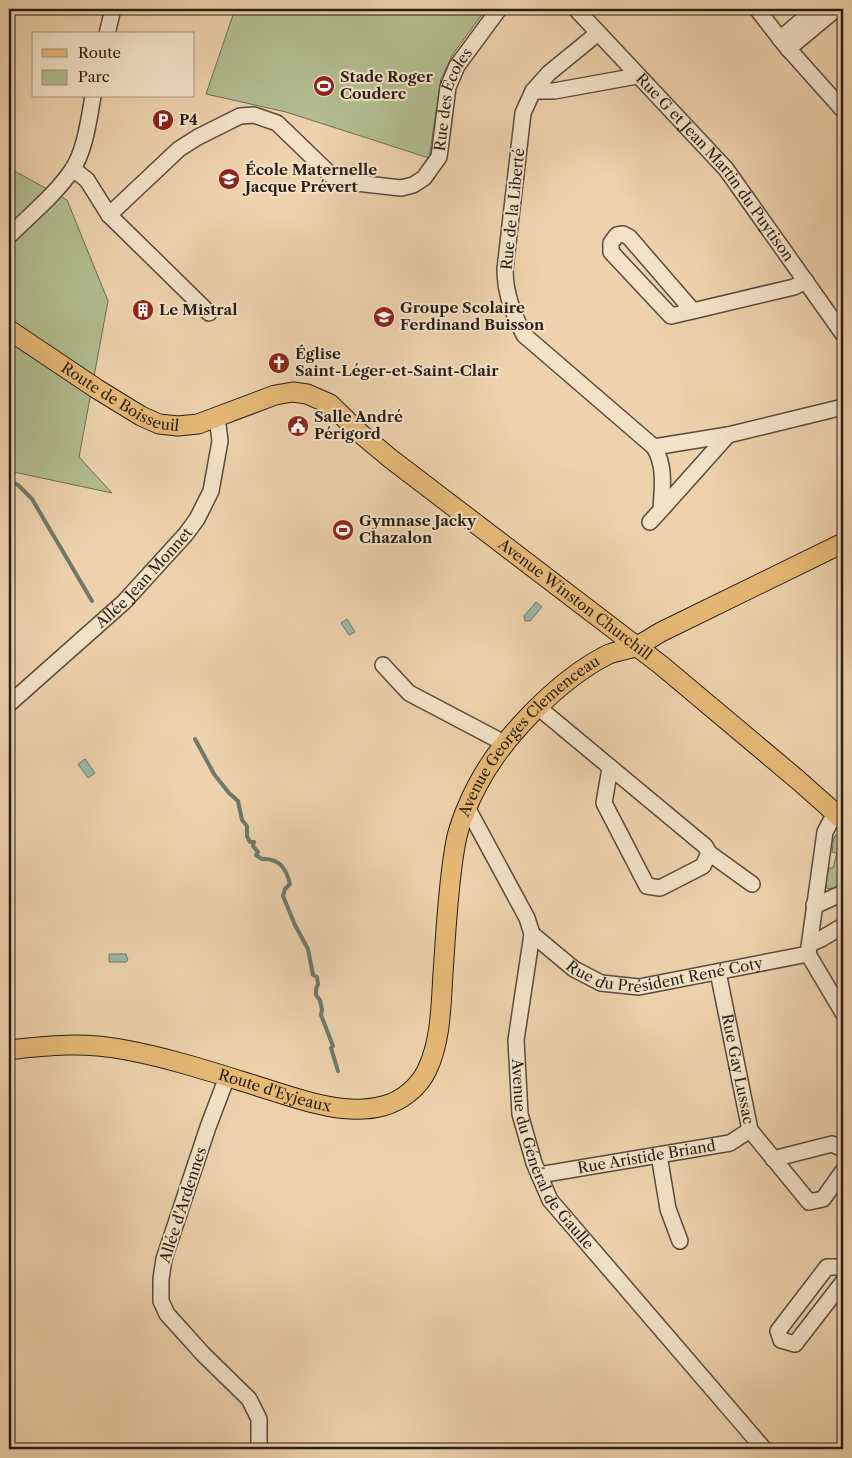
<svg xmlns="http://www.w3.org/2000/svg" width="852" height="1458" viewBox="0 0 852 1458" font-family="'Libre Caslon Text',serif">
<rect width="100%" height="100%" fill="#edd2ab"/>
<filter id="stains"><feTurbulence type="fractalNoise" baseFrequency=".004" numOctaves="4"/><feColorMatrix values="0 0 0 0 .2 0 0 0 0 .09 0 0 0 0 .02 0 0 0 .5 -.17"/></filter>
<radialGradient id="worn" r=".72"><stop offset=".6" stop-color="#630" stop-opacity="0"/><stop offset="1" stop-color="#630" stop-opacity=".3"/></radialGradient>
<g fill="#b2bd8e" stroke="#6d6e52">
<polygon points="235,9 486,9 453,54 441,79 429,158 286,112 206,94"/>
<polygon points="9,168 67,200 108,301 79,457 112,493 9,471"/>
<polygon points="838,833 843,833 843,883 833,888 827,889 826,879 829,868 833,868 837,853 832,852 834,837"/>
</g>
<g fill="#99b7ab" stroke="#6c7a6f">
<polygon points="536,602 542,607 530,621 525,621 524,616"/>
<polygon points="347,619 355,632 349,635 341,623"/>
<polygon points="85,759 95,773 88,778 78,764"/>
<polygon points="109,954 126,954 128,960 126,962 109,962"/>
</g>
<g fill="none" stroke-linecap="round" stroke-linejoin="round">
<g stroke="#6c7a6f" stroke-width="4">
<polyline points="9,480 18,485 32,499 92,601"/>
<path d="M195,739L214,774L229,793L238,801L242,820L247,826V836L250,842H254L253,846L258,852L256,855L262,859C279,858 286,868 290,884L285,889L283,896L295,925L308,949L313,975L317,977L318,984L316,989V995L320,1000L322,1010L321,1015L333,1046L331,1048L338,1071"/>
</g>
<g stroke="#594b3b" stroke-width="18">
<g id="minor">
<path id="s1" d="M576,9L726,169L843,334"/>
<polyline points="757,9 785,45 843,110"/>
<path d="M598,33L549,73L533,91L523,113L505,269C505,294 513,313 524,335L654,447"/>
<polyline points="107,34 113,9"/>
<polyline points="780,39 815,9"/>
<polyline points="788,49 836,9"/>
<polyline points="533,91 554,91 637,76"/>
<polyline points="73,169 87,180 109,215 209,313"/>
<path id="s2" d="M109,215L179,149L198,137L240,116L254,115L277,123L333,177L347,182L401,188L413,185L424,178L439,157L448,87L457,66L499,9"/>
<path d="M9,236C29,216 57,193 72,170C85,151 89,119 93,96"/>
<polyline points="693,311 629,237 623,234 617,235 611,243 611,252 671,316 697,310 794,287 806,281"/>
<polyline points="728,435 843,407"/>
<path d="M650,522L661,510C662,488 666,467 654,447L728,435L661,510"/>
<polyline points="383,665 409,693 504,743"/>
<path id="s3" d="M9,704L124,602L186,534L197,519L211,491L220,441L217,417"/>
<polyline points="539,708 705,846 709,853 703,866 660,888 647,886 604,803 610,768"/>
<path id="s4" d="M468,809L527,918L532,934L516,1040L520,1114L534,1163L550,1200L764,1449"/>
<polyline points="835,813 825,832 808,954 843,1013"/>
<polyline points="709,853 752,884"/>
<polyline points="814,905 821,903 843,893"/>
<path id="s5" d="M532,934L574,969L601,983L639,987L808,954"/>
<polyline points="810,944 821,939 843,926"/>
<path id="s6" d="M718,972L750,1130L809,1202L823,1199L843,1171"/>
<polyline points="227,1077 208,1127 164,1259 161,1279 161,1301 167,1314 203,1354 249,1399 259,1419 259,1443 257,1449"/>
<polyline points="659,1155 668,1209 680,1241"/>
<polyline points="773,1159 832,1144 843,1149"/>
<path id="s7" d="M539,1175L730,1143L750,1130"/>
<polyline points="843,1269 842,1267 827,1267 778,1331 781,1340 795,1344 843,1282"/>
</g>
</g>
<g stroke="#281e16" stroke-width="21">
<g id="major">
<path id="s8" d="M9,330L97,389L141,416L159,424L178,426L198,424L275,395L293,392L307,394L330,404L361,434L391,459L661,665L798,780L843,820"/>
<path id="s9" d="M9,1050C49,1045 86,1042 126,1050C169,1058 212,1072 254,1085C293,1097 342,1117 383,1106C402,1101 419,1087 427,1070C441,1041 441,1005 443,973C446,932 448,882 456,841C459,825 469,801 477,786C502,738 558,680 607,655C615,651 626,650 635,647C644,643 652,637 661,632L843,543"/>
</g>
</g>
<use href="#minor" stroke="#f3e2c8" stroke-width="15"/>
<use href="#major" stroke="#e6b976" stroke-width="19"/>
</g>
<defs>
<g id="stadium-disc" transform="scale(1.125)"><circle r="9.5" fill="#8f2418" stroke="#f3e2c8"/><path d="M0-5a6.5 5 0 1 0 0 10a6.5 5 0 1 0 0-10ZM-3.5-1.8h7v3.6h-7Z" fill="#fff"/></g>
<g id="parking-disc" transform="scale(1.125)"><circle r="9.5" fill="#8f2418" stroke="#f3e2c8"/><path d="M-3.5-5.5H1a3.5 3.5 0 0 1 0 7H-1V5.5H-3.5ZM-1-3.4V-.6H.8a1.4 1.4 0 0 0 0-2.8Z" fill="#fff"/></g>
<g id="school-disc" transform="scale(1.125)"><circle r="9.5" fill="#8f2418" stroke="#f3e2c8"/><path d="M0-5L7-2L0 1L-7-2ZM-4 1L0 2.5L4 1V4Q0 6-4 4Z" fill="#fff"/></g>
<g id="building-disc" transform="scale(1.125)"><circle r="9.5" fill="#8f2418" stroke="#f3e2c8"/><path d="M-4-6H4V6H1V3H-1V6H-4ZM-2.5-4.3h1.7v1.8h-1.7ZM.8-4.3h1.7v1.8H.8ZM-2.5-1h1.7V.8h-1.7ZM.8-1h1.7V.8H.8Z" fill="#fff"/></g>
<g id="church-disc" transform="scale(1.125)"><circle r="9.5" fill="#8f2418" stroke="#f3e2c8"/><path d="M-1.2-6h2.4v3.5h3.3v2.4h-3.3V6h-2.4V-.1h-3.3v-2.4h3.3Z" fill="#fff"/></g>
<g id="civic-disc" transform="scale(1.125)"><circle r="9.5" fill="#8f2418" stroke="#f3e2c8"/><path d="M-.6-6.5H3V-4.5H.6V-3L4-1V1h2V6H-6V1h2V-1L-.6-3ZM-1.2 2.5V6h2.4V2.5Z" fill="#fff"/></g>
</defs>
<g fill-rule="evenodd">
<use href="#stadium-disc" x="324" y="86"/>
<use href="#parking-disc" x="163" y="120"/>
<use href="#school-disc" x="229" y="179"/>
<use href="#building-disc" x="143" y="310"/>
<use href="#school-disc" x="384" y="317"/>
<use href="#church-disc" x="279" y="363"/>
<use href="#civic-disc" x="298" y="426"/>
<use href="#stadium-disc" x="343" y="530"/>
</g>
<g text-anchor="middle" stroke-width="4" stroke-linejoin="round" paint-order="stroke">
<g font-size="15" font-weight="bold" fill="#281e16" stroke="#f3e2c8" text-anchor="start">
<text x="340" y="82">Stade Roger<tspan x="340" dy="17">Couderc</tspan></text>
<text x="179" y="125">P4</text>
<text x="245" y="175">École Maternelle<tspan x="245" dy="17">Jacque Prévert</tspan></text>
<text x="400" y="313">Groupe Scolaire<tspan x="400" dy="17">Ferdinand Buisson</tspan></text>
<text x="159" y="315">Le Mistral</text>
<text x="295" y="359">Église<tspan x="295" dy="17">Saint-Léger-et-Saint-Clair</tspan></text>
<text x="314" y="422">Salle André<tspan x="314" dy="17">Périgord</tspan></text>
<text x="359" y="526">Gymnase Jacky<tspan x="359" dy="17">Chazalon</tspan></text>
</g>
<g font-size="15" fill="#281e16" stroke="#f3e2c8">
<text dy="5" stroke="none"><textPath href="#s2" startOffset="462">Rue des Écoles</textPath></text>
<text dy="5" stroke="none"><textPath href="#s1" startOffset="211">Rue G et Jean Martin du Puytison</textPath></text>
<text transform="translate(513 209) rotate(-84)" y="5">Rue de la Liberté</text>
<text dy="5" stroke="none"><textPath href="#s8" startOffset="131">Route de Boisseuil</textPath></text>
<text dy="5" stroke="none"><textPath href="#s3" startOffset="185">Allée Jean Monnet</textPath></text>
<text dy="5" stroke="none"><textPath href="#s8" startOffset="670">Avenue Winston Churchill</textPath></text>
<text dy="5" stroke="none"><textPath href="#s9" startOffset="804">Avenue Georges Clemenceau</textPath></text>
<text dy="5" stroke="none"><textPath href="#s5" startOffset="148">Rue du Président René Coty</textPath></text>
<text dy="5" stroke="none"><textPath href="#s6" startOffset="99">Rue Gay Lussac</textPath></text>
<text dy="5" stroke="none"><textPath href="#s9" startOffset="272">Route d'Eyjeaux</textPath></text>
<text dy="5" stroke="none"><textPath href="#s4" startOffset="371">Avenue du Général de Gaulle</textPath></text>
<text dy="5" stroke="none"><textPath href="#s7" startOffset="109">Rue Aristide Briand</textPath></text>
<text transform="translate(183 1205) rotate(-72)" y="5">Allée d'Ardennes</text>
</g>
</g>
<rect width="852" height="1458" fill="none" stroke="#edd2ab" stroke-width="30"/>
<rect x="10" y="10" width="832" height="1438" fill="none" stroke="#281e16" stroke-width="2.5"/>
<rect x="15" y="15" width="822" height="1428" fill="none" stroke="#281e16"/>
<rect x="32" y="32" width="162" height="65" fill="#f3e2c8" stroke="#a29481"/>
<rect x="42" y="49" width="25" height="8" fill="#e6b976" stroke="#a29481"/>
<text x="78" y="58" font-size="15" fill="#281e16">Route</text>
<rect x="42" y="70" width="25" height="15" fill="#b2bd8e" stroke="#a29481"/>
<text x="78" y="82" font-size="15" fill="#281e16">Parc</text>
<rect width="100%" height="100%" filter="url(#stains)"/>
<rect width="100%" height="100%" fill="url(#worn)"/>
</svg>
